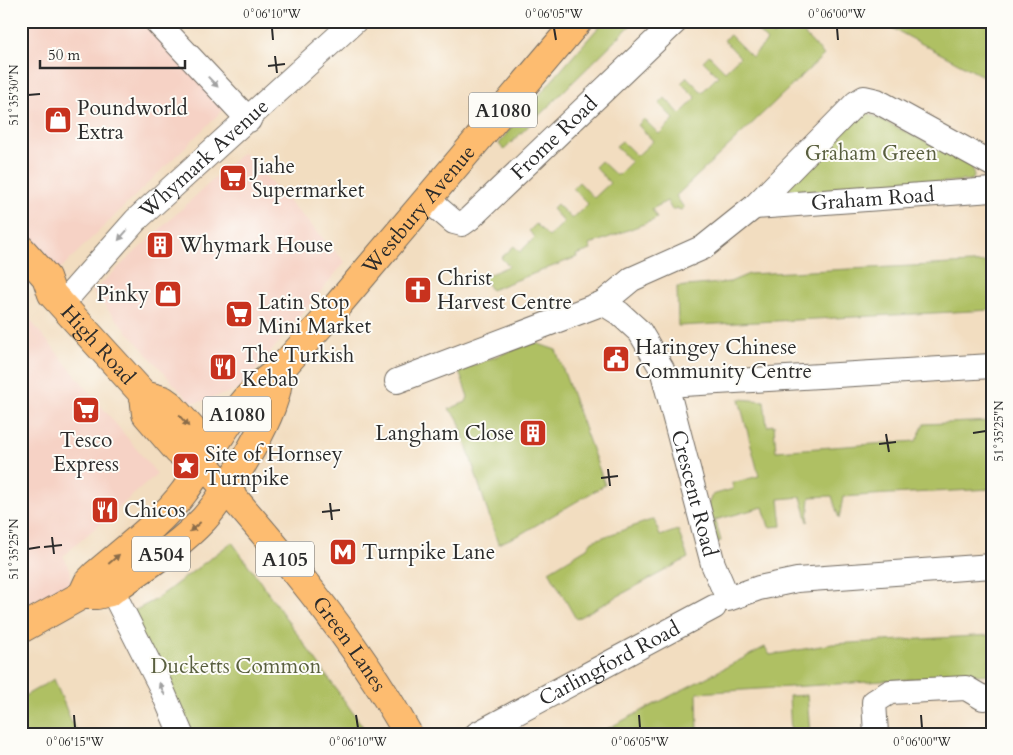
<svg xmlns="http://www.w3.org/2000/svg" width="1013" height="755" viewBox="0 0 1013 755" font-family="Cardo,serif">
<rect width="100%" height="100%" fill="#fdfcf7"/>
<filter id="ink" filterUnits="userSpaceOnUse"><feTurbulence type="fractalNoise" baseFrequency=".02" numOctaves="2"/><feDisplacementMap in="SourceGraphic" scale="10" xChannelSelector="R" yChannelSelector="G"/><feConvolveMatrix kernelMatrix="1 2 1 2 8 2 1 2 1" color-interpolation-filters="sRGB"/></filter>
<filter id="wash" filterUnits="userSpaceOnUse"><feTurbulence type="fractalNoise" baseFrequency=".0096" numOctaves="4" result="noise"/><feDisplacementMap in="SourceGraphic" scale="20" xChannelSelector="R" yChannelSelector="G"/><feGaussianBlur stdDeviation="1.12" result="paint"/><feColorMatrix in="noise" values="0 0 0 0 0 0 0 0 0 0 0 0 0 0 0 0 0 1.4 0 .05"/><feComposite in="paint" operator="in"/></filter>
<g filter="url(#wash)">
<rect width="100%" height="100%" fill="#f2ddc0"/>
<g fill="#f6d2c5">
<polygon points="21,21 156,21 225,108 58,271 21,233"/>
<polygon points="243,152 345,262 240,389 200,402 190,402 92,292"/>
<polygon points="21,309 157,474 63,556 71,571 70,578 72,582 21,607"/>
</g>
<g fill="#afc063" stroke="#6d7647">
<polygon points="604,21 635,21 504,150 499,144 512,126"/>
<polygon points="748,21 759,21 773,36 781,28 785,32 792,24 789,21 792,21 824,55 676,196 684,208 681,210 676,208 672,210 667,201 652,209 657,218 654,220 589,245 591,250 576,255 577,257 491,290 483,277 509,266 501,258 514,246 520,252 535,237 529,231 536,224 549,237 564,222 552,209 557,204 572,219 588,204 573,188 579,182 594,198 610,183 595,167 601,161 617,176 631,162 616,146 622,141 637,156 653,141 638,125 644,119 659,134 674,119 659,104 665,98 680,114 696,98 681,83 687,77 702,92 718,76 703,61 709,55 725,71 740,57 724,40 730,35 752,57 767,41"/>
<polygon points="879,21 992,21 992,81"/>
<polygon points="866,112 972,165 974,177 972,180 795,193 790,190 788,186 858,115"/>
<polygon points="992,262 992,310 678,326 677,287 730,282 749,274"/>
<polygon points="533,342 556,350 605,485 519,535 498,544 458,419 449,409 466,402 468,397 459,371"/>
<path d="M739,399L764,401L767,426L774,425L776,451L916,441L924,424L992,421V489C942,492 893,493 843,497L839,519L832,496L810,497L808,522L801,497L779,499L782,526L769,527L763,507L715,520L721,541L716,542L707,507L712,495L733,489L732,483L759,476Z"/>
<polygon points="654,519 660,536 678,530 688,558 576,619 549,571 587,548 592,541"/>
<polygon points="232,542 368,734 189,734 128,614 155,600"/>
<polygon points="992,635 992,674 697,693 698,734 597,734 765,647 770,655 832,644"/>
<polygon points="54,679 72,723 79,734 24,734 21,728 21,698"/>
<polygon points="807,695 810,734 791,734 789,696"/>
</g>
</g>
<g filter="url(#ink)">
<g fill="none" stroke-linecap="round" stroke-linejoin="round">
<g stroke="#71695f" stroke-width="26">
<g id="street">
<polyline points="156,21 249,120"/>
<path id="s1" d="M427,199L454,222L462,224L469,219L676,21"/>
<path id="s2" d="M754,207L992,190"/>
<polyline points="603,303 632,279 704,247 754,207 856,103 864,98 877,101 992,164"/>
<path id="s3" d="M61,305L136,220L355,21"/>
<path id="s4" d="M397,381L603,303L619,313L640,332L662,369L713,564L728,599L759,588L797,580L992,566"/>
<polyline points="666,385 992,366"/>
<polyline points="110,592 117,600 160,685 181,734"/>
<path id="s5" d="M477,734L714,607"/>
<polyline points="876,734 874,702 890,692 966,688 983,698 992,697"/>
</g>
</g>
<g stroke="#71695f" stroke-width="30">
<g id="primary">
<path id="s6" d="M21,249L46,277L52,294L144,395L163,400L170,405L198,436L202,446L203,463"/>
<path id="s7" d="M144,395L146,414L178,451L188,458L203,463C278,548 352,634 408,734"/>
<path id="s8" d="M82,595L88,582L95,575C123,551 163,521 184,492C210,457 239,393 278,372L325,320L578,21"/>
<path d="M21,629L82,595H97L110,592C141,569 177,548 204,519C224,497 286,402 277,373"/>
</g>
</g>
<use href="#street" stroke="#fff" stroke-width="24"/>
<use href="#primary" stroke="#fdbc70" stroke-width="28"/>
</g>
<defs><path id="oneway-solid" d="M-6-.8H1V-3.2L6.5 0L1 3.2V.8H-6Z" transform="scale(1.25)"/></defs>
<g fill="#a0a0a0">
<use href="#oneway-solid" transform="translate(213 82) rotate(46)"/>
<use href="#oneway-solid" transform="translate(123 235) rotate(131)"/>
<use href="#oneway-solid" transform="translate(162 689) rotate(-114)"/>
</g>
<g fill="#8a6c4a">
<use href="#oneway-solid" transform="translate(184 421) rotate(49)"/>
<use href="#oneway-solid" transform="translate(195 527) rotate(139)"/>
<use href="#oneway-solid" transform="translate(114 559) rotate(-41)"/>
</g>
</g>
<path fill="none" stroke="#2b2b2b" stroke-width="2" d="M272,28L273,40M554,28L556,40M837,28L838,40M275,56L277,73M268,66L285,64M28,95L40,94M973,433L986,431M886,434L889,452M879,444L896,442M608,469L610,486M601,478L618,476M330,503L332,520M322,512L340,510M52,537L54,554M44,547L62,545M28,549L40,547M74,715L75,728M356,715L358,728M639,715L640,728M921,715L922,728"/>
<defs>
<g id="shop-square" transform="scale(1.4375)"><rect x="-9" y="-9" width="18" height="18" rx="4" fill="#c8321e" stroke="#fdfcf7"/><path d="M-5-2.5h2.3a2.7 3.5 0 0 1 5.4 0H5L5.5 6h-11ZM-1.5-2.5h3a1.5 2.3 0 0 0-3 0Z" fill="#fff"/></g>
<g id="supermarket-square" transform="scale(1.4375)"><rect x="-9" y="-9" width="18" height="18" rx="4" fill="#c8321e" stroke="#fdfcf7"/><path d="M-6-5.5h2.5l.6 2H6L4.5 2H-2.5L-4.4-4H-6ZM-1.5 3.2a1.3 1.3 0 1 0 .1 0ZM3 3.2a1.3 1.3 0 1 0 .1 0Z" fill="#fff"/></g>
<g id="building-square" transform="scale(1.4375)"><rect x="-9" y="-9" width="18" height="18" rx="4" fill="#c8321e" stroke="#fdfcf7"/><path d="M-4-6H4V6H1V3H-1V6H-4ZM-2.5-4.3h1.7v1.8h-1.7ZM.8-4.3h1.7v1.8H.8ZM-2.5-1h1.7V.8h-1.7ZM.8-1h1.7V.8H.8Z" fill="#fff"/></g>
<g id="church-square" transform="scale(1.4375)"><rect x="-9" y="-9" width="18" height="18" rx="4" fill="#c8321e" stroke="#fdfcf7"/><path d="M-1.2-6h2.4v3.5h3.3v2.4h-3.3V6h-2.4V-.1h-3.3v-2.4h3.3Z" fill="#fff"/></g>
<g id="civic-square" transform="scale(1.4375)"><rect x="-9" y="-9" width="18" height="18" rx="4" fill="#c8321e" stroke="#fdfcf7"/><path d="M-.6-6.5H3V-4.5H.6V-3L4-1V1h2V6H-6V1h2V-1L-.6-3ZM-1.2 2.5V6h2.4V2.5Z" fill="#fff"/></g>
<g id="restaurant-square" transform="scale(1.4375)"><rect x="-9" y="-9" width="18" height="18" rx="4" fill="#c8321e" stroke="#fdfcf7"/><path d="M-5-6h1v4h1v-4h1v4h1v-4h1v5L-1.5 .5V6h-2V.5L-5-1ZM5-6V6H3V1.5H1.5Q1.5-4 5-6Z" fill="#fff"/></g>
<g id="sight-square" transform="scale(1.4375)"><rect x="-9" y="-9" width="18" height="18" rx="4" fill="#c8321e" stroke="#fdfcf7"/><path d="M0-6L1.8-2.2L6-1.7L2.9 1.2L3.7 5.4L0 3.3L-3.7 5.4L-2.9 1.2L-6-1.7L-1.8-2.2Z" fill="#fff"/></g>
<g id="metro-square" transform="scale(1.4375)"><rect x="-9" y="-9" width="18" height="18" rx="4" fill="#c8321e" stroke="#fdfcf7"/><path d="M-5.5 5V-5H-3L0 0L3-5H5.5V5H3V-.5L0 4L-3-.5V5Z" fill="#fff"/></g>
</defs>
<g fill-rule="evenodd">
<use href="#shop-square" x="58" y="120"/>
<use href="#supermarket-square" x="233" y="178"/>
<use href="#building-square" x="160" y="245"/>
<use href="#church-square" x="418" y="290"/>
<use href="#shop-square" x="168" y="294"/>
<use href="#supermarket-square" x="239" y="314"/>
<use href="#civic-square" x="616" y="359"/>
<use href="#restaurant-square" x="223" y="367"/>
<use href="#supermarket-square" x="86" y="410"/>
<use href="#building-square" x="533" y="433"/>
<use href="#sight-square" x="186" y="466"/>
<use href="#restaurant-square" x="105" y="510"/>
<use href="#metro-square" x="343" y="552"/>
</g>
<g text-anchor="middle" stroke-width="4" stroke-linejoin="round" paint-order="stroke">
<g fill="#fdfcf7" stroke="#6a6a68" stroke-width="1">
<rect x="469" y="92.5" width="68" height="35" rx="4"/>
<rect x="203" y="396.5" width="68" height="35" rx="4"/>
<rect x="132" y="536.5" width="58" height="35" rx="4"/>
<rect x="256" y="541.5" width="58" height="35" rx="4"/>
</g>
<g font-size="20" font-weight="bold" fill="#2b2b2b">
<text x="503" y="117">A1080</text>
<text x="237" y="421">A1080</text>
<text x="161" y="561">A504</text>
<text x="285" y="566">A105</text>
</g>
<g font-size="21" fill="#2b2b2b" stroke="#fdfcf7" text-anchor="start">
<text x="77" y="115">Poundworld<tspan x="77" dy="24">Extra</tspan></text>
<text x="252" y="173">Jiahe<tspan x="252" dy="24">Supermarket</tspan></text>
<text x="179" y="252">Whymark House</text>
<text x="437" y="285">Christ<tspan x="437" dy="24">Harvest Centre</tspan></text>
<text x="149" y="301" text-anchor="end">Pinky</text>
<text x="258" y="309">Latin Stop<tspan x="258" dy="24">Mini Market</tspan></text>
<text x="635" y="354">Haringey Chinese<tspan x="635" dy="24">Community Centre</tspan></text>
<text x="242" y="362">The Turkish<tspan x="242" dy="24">Kebab</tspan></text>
<text x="514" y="440" text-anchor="end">Langham Close</text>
<text x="86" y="447" text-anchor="middle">Tesco<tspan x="86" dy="24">Express</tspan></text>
<text x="205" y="461">Site of Hornsey<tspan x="205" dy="24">Turnpike</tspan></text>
<text x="124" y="517">Chicos</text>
<text x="362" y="559">Turnpike Lane</text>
</g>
<g font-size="21" fill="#2b2b2b" stroke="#fdfcf7">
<text dy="7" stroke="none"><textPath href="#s1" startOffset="170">Frome Road</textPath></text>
<text dy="7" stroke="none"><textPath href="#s3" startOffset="205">Whymark Avenue</textPath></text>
<text dy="7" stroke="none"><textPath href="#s2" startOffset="119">Graham Road</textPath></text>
<text dy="7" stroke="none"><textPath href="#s8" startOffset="515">Westbury Avenue</textPath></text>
<text dy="7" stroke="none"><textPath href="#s6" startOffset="124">High Road</textPath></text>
<text dy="7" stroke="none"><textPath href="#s4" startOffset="439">Crescent Road</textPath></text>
<text dy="7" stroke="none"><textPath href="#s7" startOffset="329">Green Lanes</textPath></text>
<text dy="7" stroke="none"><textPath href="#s5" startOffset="150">Carlingford Road</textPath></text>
</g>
<g font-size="21" fill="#595f3f" stroke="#fdfcf7">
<text x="871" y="160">Graham Green</text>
<text x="236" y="673">Ducketts Common</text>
</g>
</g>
<rect width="1013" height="755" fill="none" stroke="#fdfcf7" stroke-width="55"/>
<path d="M40 60v8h145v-8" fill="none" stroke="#2b2b2b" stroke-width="2.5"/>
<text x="48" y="60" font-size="15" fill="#2b2b2b" stroke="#fdfcf7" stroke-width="4" paint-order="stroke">50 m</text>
<rect x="28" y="28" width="958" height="700" fill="none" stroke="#2b2b2b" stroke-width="2"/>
<g font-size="12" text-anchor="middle" fill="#2b2b2b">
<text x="272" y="18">0°06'10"W</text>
<text x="554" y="18">0°06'05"W</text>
<text x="837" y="18">0°06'00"W</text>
<text transform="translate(14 95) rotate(-90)" y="4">51°35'30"N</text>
<text transform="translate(999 431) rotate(-90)" y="4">51°35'25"N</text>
<text transform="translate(14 549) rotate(-90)" y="4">51°35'25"N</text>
<text x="75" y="746">0°06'15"W</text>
<text x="358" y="746">0°06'10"W</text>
<text x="640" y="746">0°06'05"W</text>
<text x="922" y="746">0°06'00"W</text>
</g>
</svg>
